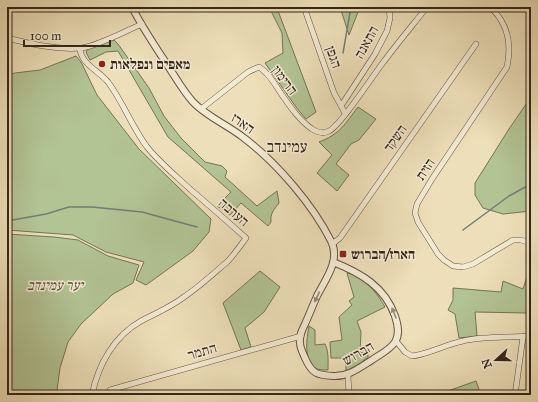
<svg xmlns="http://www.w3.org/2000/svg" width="538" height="402" viewBox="0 0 538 402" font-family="'IM FELL Great Primer','Frank Ruhl Libre',serif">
<rect width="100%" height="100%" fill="#eddfb9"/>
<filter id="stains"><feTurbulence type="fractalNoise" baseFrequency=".005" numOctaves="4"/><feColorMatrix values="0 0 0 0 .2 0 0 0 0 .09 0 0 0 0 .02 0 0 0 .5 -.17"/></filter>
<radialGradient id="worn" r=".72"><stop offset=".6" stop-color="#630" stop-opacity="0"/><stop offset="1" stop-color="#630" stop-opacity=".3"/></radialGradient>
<g fill="#b2c394" stroke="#747456">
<polygon points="269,7 277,7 277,8 316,112 306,119 296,107 265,63 283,53 282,33"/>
<polygon points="340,7 360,7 349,35"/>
<path d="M114,40L118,44L149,88L164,116L181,138L205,162L222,166L227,171L225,177L257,206L277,191L279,203C274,210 270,213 271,222L268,226L241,203L230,215L217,206L231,192L168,137L118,51L106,52L90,60L86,52L88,49Z"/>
<polygon points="76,56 81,62 97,95 139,149 211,219 209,232 193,251 146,285 136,280 144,262 106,252 73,235 7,230 7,75 15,73 40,70"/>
<polygon points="531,97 531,211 503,214 483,208 475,195 475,183 509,129"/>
<path d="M358,107L376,119L359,140L351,144L336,164L349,175L337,191L317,173L332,155L319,142C340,134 345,124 358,107Z"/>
<polygon points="7,234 54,237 78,240 108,256 139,265 133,283 113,294 81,324 68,342 60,368 57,390 58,395 7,395"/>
<polygon points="531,264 531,312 526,313 475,312 477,336 459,338 455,314 448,310 453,300 453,288 501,292 503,281 523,289"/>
<polygon points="260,271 280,287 264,312 245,328 251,347 241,350 223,303"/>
<path d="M347,273C365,276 376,292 385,307L357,321L361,332L360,352L368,354V357L349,373H346V358H331L330,342L342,340L339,317L352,305L349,301L354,297Z"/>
<path d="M309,326L315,330V345L325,344C329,352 328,361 328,370C323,370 318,370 315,368C303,359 307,338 309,326Z"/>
<polygon points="476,381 481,395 450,395 448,391"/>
</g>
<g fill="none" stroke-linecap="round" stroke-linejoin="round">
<g stroke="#727f78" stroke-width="1.5">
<polyline points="343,53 351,7"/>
<polyline points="7,221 46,214 69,207 92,207 142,212 197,227"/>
<polyline points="463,230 509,196 531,184"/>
</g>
<g stroke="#635441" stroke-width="6">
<g id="minor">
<polyline points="304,7 334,93 345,113"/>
<path d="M490,7C508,23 512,43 507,67L432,179L417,204L415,213L418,222L438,254L444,260L453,266L463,267L473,264L513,240H521L531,243"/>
<path d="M7,38C31,44 56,50 81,48C98,46 125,31 142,24"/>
<path d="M80,48C80,63 99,71 108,82C123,102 132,127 147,147C160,163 176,176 191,190C210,206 228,222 246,238C240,246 234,255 227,262C213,274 199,287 184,297C171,307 156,313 141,321C114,336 98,365 92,395"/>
<polyline points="341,106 375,54 387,31 390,18 389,7"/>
<path d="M201,109L248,72L259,67C269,73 274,83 280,92C289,105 299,120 312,129C317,132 324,134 329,131C340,126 372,77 382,64C396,45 412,26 427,7"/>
<polyline points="332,244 340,238 476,44"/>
<path d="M396,341L405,352L412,356C426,355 447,344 463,341C485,336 508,338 531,336"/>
<polyline points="348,375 349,395"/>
<polyline points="110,390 301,336"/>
<polyline points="515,395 523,337"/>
</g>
</g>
<g stroke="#635441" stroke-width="8">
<path id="tertiary" d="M132,7C143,29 157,49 170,69C177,80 184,92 193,102C207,117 228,125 244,138C277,163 313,205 331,241C341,260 325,280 317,296C313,305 309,315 305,324C302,330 299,336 300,343C300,348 303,353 305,358C312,374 317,375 333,376C348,377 359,368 372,360C379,355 390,350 395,342C400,334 398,325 395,316C385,287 361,273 333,262"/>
</g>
<use href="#minor" stroke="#f3ead2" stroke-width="5"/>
<use href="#tertiary" stroke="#f3ead2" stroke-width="6"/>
</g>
<defs><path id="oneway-solid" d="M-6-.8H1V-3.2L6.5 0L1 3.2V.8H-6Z"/></defs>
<g fill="#948876">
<use href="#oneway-solid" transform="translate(317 297) rotate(116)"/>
<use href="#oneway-solid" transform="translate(394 313) rotate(-112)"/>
</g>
<g fill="#8f2418" stroke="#f3ead2" stroke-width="1.5">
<circle cx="102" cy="64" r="4"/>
<rect x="339" y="250" width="8" height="8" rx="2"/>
</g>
<g text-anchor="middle" stroke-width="3" stroke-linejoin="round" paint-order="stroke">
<g font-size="14" fill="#352619" stroke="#f3ead2">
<text transform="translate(366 42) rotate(-61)" y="5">התאנה</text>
<text transform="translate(334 57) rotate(71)" y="5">הגפן</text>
<text transform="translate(285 80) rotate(53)" y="5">הרימון</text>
<text transform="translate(243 123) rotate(35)" y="5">הארז</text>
<text transform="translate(395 138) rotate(-55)" y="5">השקד</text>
<text transform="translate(425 169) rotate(-56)" y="5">הזית</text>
<text transform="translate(234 212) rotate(41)" y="5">הערבה</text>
<text transform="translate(202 351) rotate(-16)" y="5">התמר</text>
<text transform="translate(358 353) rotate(-30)" y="5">הברוש</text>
</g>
<g font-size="14" font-weight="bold" fill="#352619" stroke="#f3ead2" text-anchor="start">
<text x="110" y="69">מאפים ונפלאות</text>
<text x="351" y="259">הארז/הברוש</text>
</g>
<g font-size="14" font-style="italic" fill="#544d38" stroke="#f3ead2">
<text x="55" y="290">יער עמינדב</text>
</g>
<g font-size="16" fill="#352619" stroke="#f3ead2">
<text x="287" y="152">עמינדב</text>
</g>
</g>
<rect width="538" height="402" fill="none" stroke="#eddfb9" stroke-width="24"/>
<rect x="8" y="8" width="522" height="386" fill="none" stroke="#352619" stroke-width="2"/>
<rect x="12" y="12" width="514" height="378" fill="none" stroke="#352619"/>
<g transform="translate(496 360) rotate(249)" stroke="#f3ead2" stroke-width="3" paint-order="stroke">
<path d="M0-3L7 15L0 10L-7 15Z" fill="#352619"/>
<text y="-6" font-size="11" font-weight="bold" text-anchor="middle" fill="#352619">N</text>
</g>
<path d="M24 40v6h86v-6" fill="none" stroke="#352619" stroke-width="2"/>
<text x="30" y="40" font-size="12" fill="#352619" stroke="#f3ead2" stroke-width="3" paint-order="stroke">100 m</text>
<rect width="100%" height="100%" filter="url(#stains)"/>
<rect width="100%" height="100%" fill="url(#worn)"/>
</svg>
